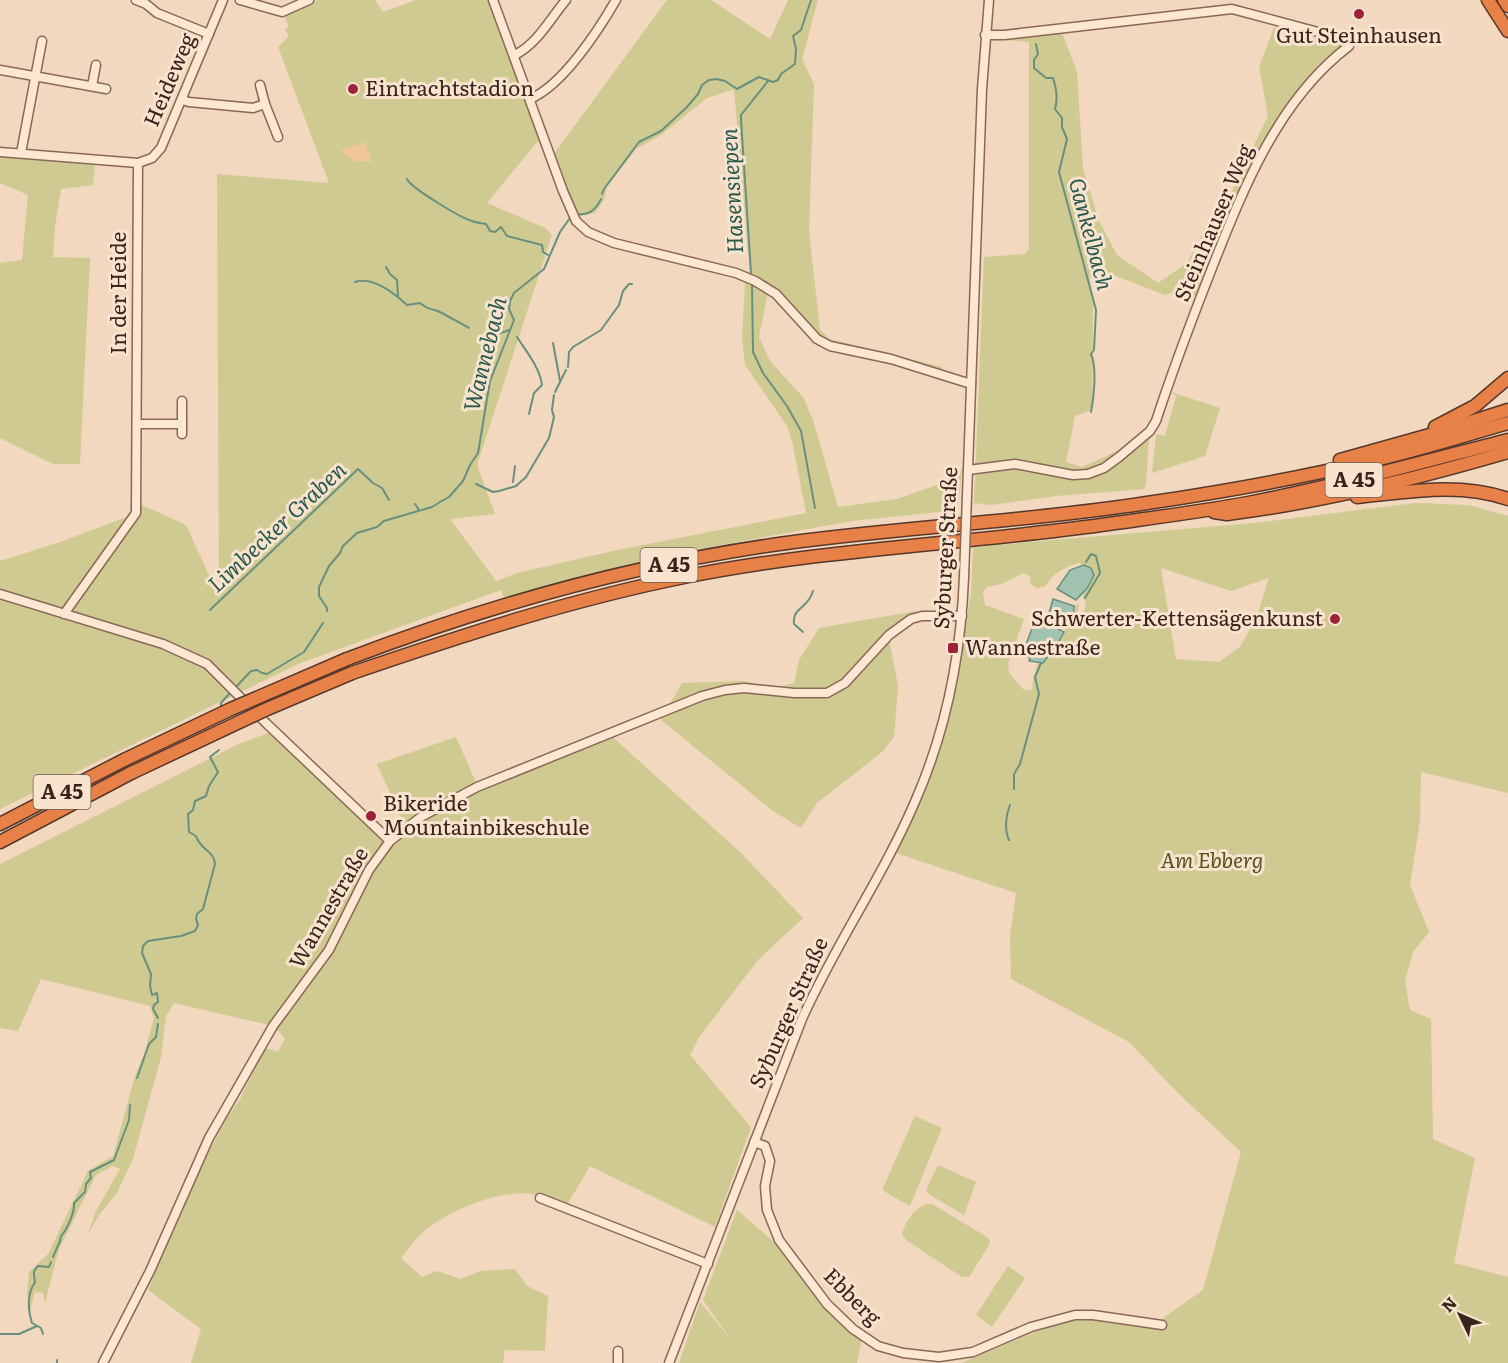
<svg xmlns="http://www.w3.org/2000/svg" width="1508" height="1363" viewBox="0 0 1508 1363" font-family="Literata,serif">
<rect width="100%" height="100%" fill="#f1d8be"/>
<g fill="#cfca92" fill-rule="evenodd">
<polygon points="317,0 375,0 383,12 416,0 488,0 553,155 667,0 711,0 770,39 788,0 818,0 802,59 814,84 809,231 820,330 830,339 942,367 945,379 899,366 826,350 812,341 805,331 802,314 779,291 750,273 734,89 707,98 661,135 636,149 607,187 604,200 595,213 577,217 553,159 542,149 538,141 487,203 545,228 552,235 477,465 495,514 450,519 496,581 517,573 613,551 806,513 792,441 787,426 745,365 742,338 745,281 768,292 759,337 770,361 803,397 813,420 838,507 897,499 934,486 962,470 958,510 852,521 651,558 504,598 501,590 298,664 0,809 0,561 60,542 140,512 140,504 186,525 219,597 217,174 329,183 278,47 289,36 285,29 289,26 284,16"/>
<polygon points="1274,27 1342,45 1291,100 1269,134 1197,297 1173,292 1165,295 1116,276 1089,278 1093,302 1092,410 1075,416 1066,462 1082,467 1115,452 1139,445 1149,439 1146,483 1144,489 1056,496 991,505 974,503 984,257 1025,254 1029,249 1029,42 1005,40 1018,36 1062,33 1077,72 1083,168 1099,221 1117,255 1158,283 1187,263 1206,227 1230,195 1268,116 1259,67"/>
<polygon points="0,156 95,163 93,185 61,189 55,227 53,257 90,258 80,464 53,464 0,438 0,263 22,260 28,195 0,183"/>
<polygon points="1171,392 1220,408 1205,456 1152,473 1156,436 1157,434 1165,436 1176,396"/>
<path d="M1416,503L1469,505L1508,516V793L1421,772L1420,821L1410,885L1429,932L1413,952L1405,981L1410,1010L1431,1019L1433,1139L1475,1158L1454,1263L1508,1277V1363H961L1052,1325L1089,1318L1159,1321L1203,1290L1241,1152L1180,1095L1129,1042L1011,979L1010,936L1016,893L893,852L928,775L960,656L971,594L973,547L1253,523ZM1079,563L1091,568L1094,575L1088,587L1082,594L1086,605L1081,619L1077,617L1079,604L1074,606L1076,610L1057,645L1043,663H1038L1033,679L1032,690H1024L1009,673L1008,663L1024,619L985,605L983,592L987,587L1001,584L1024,573L1031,577L1030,584L1037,588L1046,586C1053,573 1065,567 1079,563ZM1161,568L1231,591L1269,578L1256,619L1240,647L1219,662L1176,659Z"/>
<polygon points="916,611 882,639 890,644 898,686 894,737 882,752 817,803 801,828 773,811 661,720 682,683 741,681 778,687 794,683 799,660 819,628"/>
<path d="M273,731L390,841L401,832L403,822L377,764L456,737L478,787L606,731L740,852L803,918L758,960L700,1036L690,1055L751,1127L715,1227L590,1166L567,1205C556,1201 543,1196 531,1194C497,1189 439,1214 416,1239C411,1245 406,1252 401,1258L422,1277L437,1271L461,1279L481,1271L515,1269L527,1286L548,1296L545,1351L505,1350L503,1363H191L201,1329L148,1290L194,1180L227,1118L240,1099L265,1048L278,1052L285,1038L273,1026L174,1003L166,1016L161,1057L133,1159L117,1193L99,1215L88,1234L96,1211L120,1169L112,1166L96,1175L59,1249L45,1303L43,1293L35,1292L30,1311L27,1295L29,1272L48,1254L88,1171L113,1156L135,1076L145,1051L154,1018L150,1006L41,979L18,1031L0,1028V864L239,744Z"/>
<polygon points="915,1116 942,1128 910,1206 882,1190"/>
<polygon points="938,1165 976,1182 964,1215 927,1193 927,1188"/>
<path d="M926,1204H932L987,1237L990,1241L989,1245L969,1277H962L906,1240L902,1233C908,1219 912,1211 926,1204Z"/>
<polygon points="737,1210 774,1242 822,1304 862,1339 857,1363 679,1363 700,1302 731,1340 703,1300"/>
<polygon points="1008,1266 1025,1278 992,1327 976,1315"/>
</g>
<polygon fill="#efc799" points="365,142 372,162 354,161 340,151"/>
<g fill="#a2c2b2" stroke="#69907f" stroke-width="1.5">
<polygon points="1084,565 1091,568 1094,575 1088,587 1076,600 1057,589 1070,570"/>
<polygon points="1053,599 1074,606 1074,616 1068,622 1068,626 1063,627 1048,617"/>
<polygon points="1035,620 1051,625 1064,632 1057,645 1043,663 1029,661 1030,658 1025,656 1023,653"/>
</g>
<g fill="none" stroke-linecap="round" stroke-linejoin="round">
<g stroke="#69907f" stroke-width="2">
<path d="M1036,44L1038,54L1034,60V68L1046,78H1053C1056,87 1058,99 1055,109L1062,118V127L1067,139L1059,172L1096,310L1094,350L1091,354C1097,367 1094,397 1091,412"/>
<path d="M407,179C411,188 461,218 472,221C476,223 482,223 486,224L490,231L495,232L501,227L507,236L542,245L543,252L548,255"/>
<polyline points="602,194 604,189 639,142 661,131 687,107 698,94 702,85 709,80 716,79 725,81 737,89 759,77 773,82 778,80 781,74 795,64 796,49 793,36 801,30 811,0"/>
<path d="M576,214C589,215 595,211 601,199"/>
<polyline points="386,267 390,274 397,280 398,296"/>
<polyline points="751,273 741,120 741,115 768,81"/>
<path d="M355,282C373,276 395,294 407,305L420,303C426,308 430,309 438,311C440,312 466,326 469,328"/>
<polyline points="752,286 753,352 763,373 787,406 801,431 815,508"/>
<polyline points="498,334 509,330"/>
<path d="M517,337C526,351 540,368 542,385L534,393L529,414"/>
<polyline points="553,343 560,381"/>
<polyline points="568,367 569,352 573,347 601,330 619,305 623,291 629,284 632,284"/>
<polyline points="555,392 566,370"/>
<polyline points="513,482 515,466"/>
<polyline points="476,484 493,492 499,491 516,486 526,477 549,438 554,417 552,410 554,395"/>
<polyline points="415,504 419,510"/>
<polyline points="1085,598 1100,573 1096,556 1091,554 1086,562"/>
<polyline points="210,610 358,469 373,483 382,488 389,500"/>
<polyline points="327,611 327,608 319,596 319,587 329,566 340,553 343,546 357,533 377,527 384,521 432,507 440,502 449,497 463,481 470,465 478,453 490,381 514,320 509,309 510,301 514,293 544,269 560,232 570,218"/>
<path d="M803,632L794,624C792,607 808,609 813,591"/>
<polyline points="235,688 251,671 257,670 262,673 267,674 304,652 323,623"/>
<polyline points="221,709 221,703 231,692"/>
<polyline points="1014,789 1014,774 1020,764 1039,694 1035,677 1041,663"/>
<path d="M1009,840C1004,829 1006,815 1010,805"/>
<path d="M158,1018L153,1009L154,1005L158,1002L157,993L152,995L150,986L151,974L142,953L143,946L148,941L181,936L195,931L198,925L196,919L197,914L203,909L215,864C214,850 200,850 196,836L189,832L188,814L193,810L195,801L206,796L209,786L218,772L210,757L219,750"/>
<polyline points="137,1078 149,1044 156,1037 158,1024"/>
<path d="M53,1257L60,1241L61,1236C67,1230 75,1212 74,1203L85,1192L86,1184L91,1178L90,1172L114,1160L129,1120L130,1105"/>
<polyline points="0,1334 19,1334 37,1326"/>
<path d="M43,1334L41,1328L32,1323C28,1310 27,1294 35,1282C34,1274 32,1272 38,1266L49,1267L51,1262"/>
<polyline points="57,1363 57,1360"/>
</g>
<g stroke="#8a6756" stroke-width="11">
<g id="minor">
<polyline points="136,0 146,4 157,13 209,34"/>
<polyline points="240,0 282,12 309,0"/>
<polyline points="493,0 563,191 576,221 588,232 614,243 736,273 755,281 776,294 817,339 830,346 891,359 971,384"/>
<path d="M515,55C538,43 550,19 566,0"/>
<polyline points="0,70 106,89"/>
<polyline points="260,85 265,104 278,137"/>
<polyline points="92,86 96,65"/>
<path d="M530,99C563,85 598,31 616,0"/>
<polyline points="183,100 189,102 253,108 265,104"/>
<polyline points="0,152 138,163 152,158 161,148 223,0"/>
<polyline points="21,153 42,41"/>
<polyline points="182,401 182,434"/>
<polyline points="137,424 182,424"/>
<path d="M968,470L1015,464L1073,475L1088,474L1104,468L1119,457L1150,431L1156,421C1173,369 1192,319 1212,268C1244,187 1278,100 1349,46L1344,41L1322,33L1232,9L1004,35H985"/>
<polyline points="967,496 982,89 989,0"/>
<polyline points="0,594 163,644 207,664 267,724 390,841"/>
<polyline points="64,614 136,513 138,163"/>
<polyline points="754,1142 765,1146 770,1161 765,1186 767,1210 779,1240 827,1304 853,1329 878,1346 903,1353 939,1357 973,1352 1031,1327 1075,1315 1093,1315 1162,1325"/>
<polyline points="540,1198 708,1264"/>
<polyline points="103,1363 150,1271 209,1138 273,1026 329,950 369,870 390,841 421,817 477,787 702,696 725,690 744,688 794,693 827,693 845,683 889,635 911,619 922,616 962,616"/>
<polyline points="618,1363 618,1351"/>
<path d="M669,1363L802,1019C835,945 882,878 914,804C946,732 961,655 964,577"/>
</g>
</g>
<g stroke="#57372b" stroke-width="15">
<g id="highway">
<polyline points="1488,0 1508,31"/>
<polyline points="1504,0 1508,6"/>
<polyline points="1435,427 1475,406 1508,378"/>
<polyline points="1340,460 1433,434 1508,410"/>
<path d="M1357,497C1408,492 1459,482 1508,499"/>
<path d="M1214,512L1227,514C1323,502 1416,479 1508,452"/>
<path d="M347,659C486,606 631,565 779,544C901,527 1025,522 1147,503C1221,492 1296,479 1370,461C1416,451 1462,436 1508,423"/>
<path d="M352,673C463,635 573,599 689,576C825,549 964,544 1101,525C1150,518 1200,512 1248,503C1336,486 1422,462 1508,440"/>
<polyline points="0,824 124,760"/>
<polyline points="0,842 131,773"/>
</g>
</g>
<use href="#minor" stroke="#fbe7d2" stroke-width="8"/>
<use href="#highway" stroke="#e78148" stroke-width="12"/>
<g stroke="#8a6756" stroke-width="11" stroke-linecap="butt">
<polyline id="minor-bridge" points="964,577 967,496"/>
</g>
<g stroke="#57372b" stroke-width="15" stroke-linecap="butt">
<g id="highway-bridge">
<polyline points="124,760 231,709 347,659"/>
<polyline points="131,773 267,709 352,673"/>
</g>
</g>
<use href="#minor-bridge" stroke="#fbe7d2" stroke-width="8"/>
<use href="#highway-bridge" stroke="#e78148" stroke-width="12"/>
</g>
<g fill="#9d223b" stroke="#f8e3ce" stroke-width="2">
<circle cx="1359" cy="14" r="6"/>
<circle cx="353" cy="89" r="6"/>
<circle cx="1335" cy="619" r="6"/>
<rect x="947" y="642" width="12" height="12" rx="3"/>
<circle cx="371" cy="816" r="6"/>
</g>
<g text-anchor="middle" stroke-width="6" stroke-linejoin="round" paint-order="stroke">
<g fill="#f8e3ce" stroke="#725d51" stroke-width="1.5">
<rect x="1325.5" y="463" width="57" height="34" rx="4.5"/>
<rect x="640.5" y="548" width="57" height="34" rx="4.5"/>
<rect x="33.5" y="775" width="57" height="34" rx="4.5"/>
</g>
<g font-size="20" font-weight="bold" fill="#39241b">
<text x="1354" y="487">A 45</text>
<text x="669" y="572">A 45</text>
<text x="62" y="799">A 45</text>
</g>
<g font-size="21" fill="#39241b" stroke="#f8e3ce" text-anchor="start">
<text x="1359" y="43" text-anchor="middle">Gut Steinhausen</text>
<text x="365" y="96">Eintrachtstadion</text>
<text x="1323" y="626" text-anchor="end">Schwerter-Kettensägenkunst</text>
<text x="965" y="655">Wannestraße</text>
<text x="383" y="811">Bikeride<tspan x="383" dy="24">Mountainbikeschule</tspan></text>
</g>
<g font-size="21" fill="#39241b" stroke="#f8e3ce">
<text transform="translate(170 80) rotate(-67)" y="7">Heideweg</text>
<text transform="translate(1214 223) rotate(-67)" y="7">Steinhauser Weg</text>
<text transform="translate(119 293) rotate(-90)" y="7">In der Heide</text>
<text transform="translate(946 548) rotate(-87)" y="7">Syburger Straße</text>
<text transform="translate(329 908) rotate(-60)" y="7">Wannestraße</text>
<text transform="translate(789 1013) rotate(-66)" y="7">Syburger Straße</text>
<text transform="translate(852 1297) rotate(45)" y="7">Ebberg</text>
</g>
<g font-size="21" font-style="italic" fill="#545621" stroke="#f8e3ce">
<text x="1212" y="868">Am Ebberg</text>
</g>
<g font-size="22" font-style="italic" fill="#2a594d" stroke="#f8e3ce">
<text transform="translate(732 191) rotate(-93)" y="8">Hasensiepen</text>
<text transform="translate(1091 234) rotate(75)" y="8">Gankelbach</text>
<text transform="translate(485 354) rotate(-76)" y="8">Wannebach</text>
<text transform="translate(277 527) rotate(-43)" y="8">Limbecker Graben</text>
</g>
</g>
<g transform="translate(1460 1315) rotate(314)" stroke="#f8e3ce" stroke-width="4.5" paint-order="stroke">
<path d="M0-4.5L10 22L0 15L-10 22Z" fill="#39241b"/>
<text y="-9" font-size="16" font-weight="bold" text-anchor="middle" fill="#39241b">N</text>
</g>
</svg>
